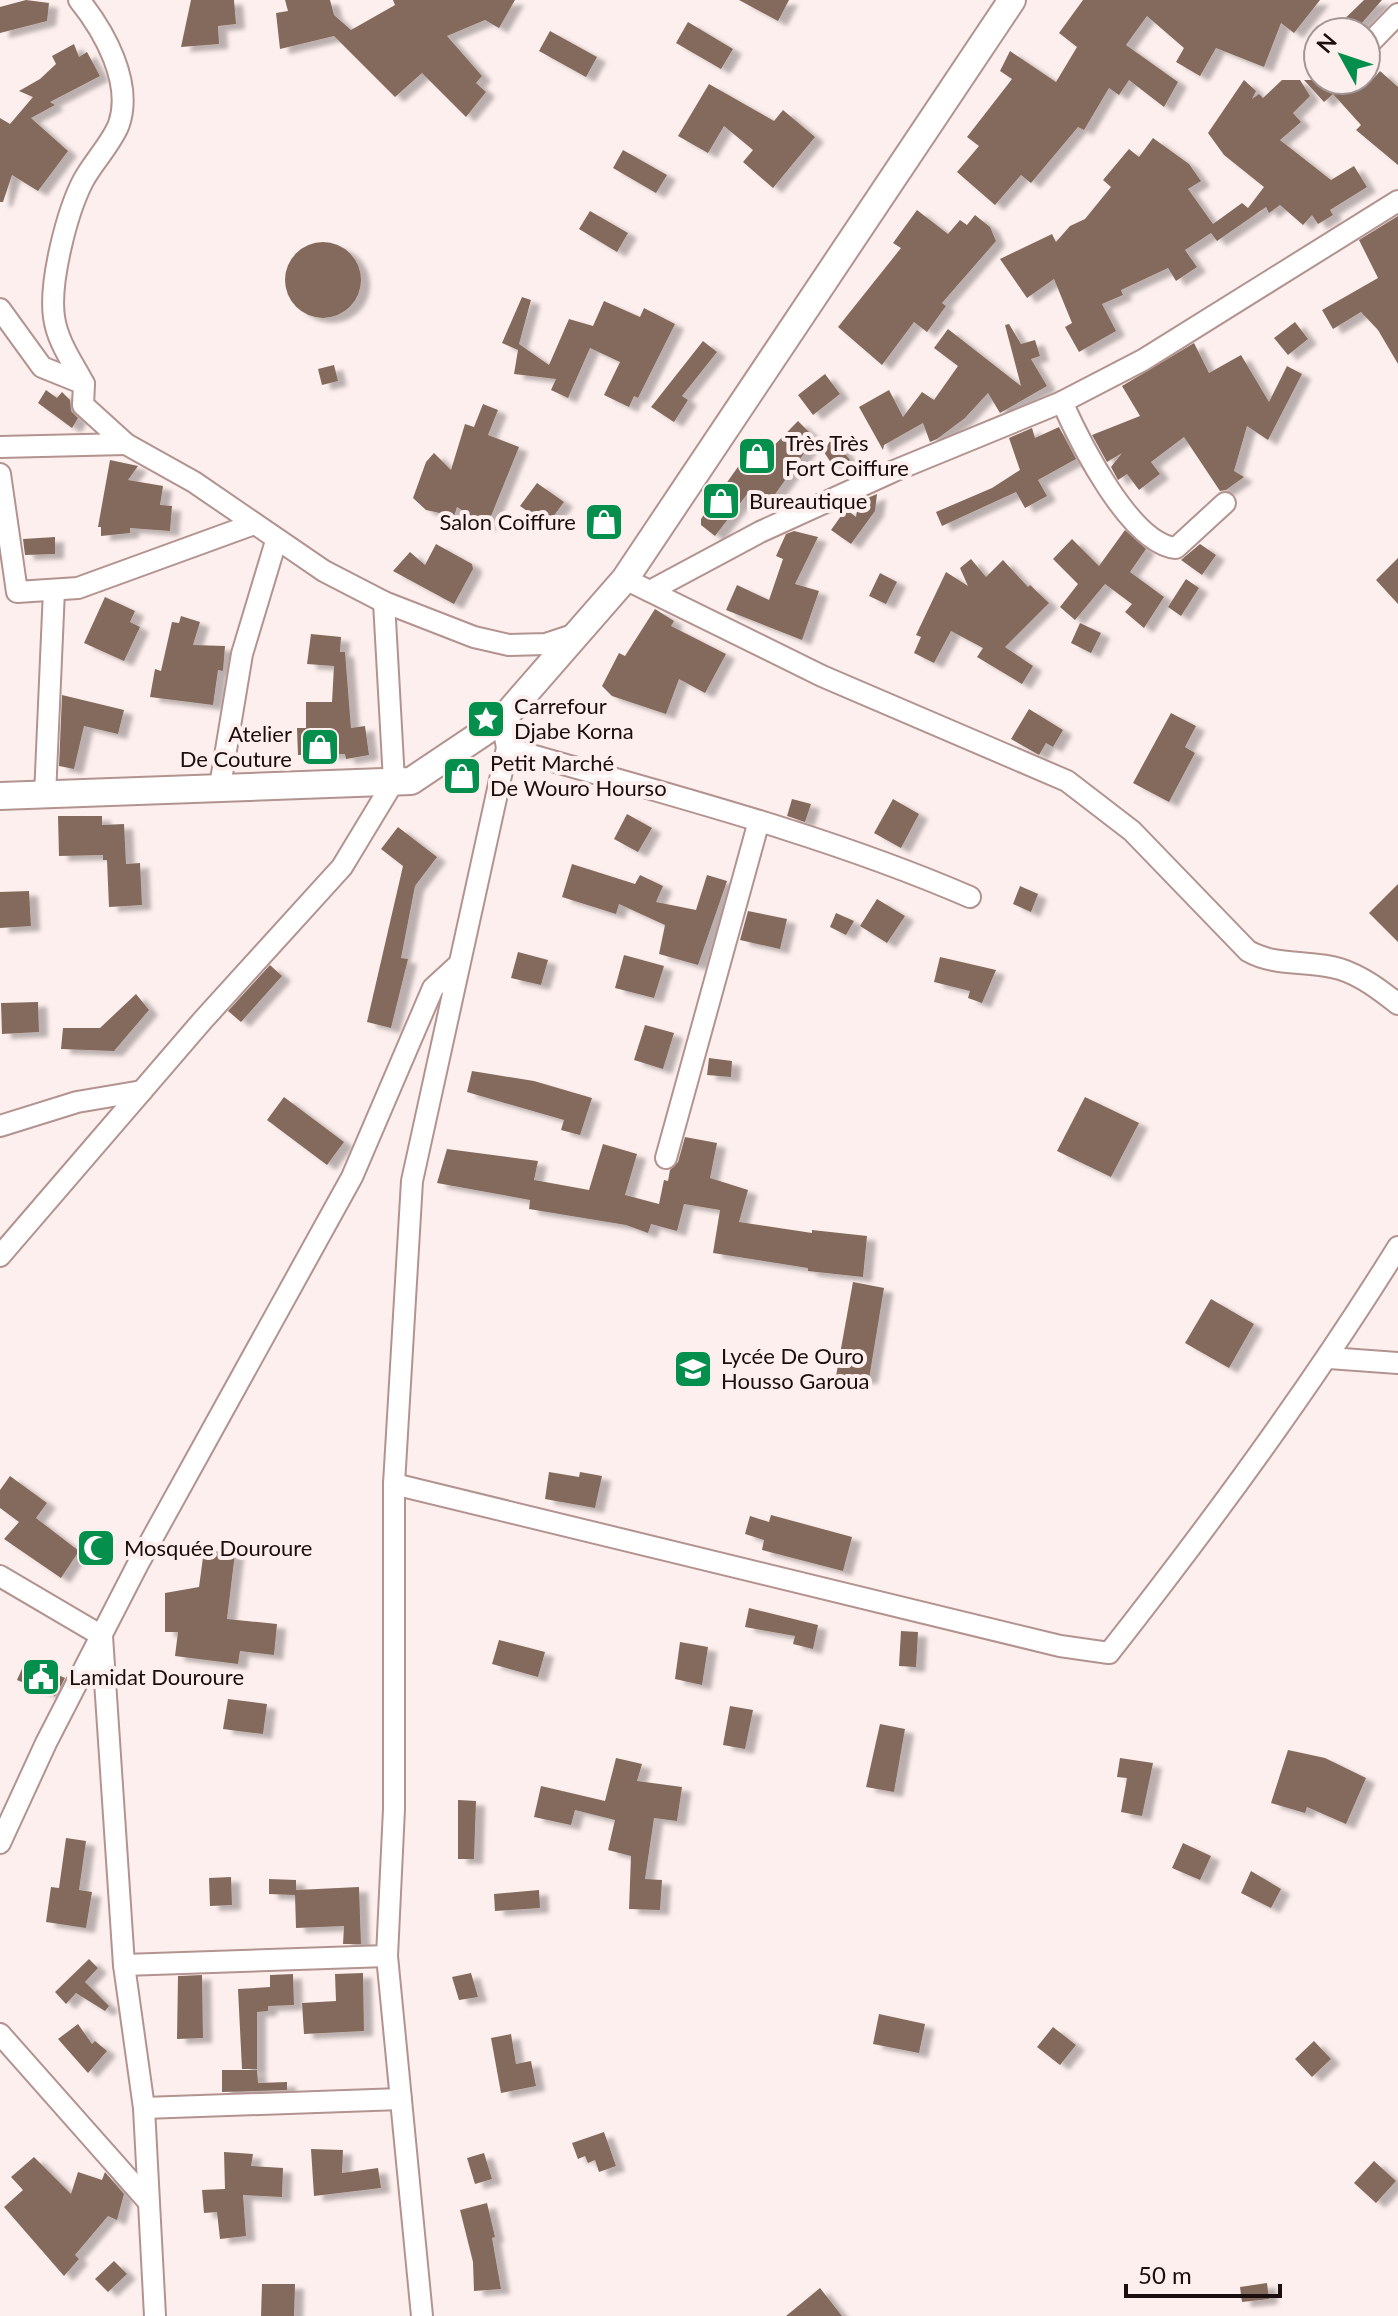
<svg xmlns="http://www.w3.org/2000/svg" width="1398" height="2316" viewBox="0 0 1398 2316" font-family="Lato,sans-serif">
<defs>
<filter id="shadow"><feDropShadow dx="9" dy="5" stdDeviation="2" flood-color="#0004"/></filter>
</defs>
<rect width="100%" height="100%" fill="#fdefed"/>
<g fill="#836b5d" filter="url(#shadow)">
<polygon points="26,0 49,3 47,21 0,33 0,7"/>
<polygon points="191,0 234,0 236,24 218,26 219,44 181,47"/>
<polygon points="285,0 330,0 334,15 351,30 395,5 393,0 515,0 499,28 485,20 447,36 482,76 476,83 486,92 466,117 422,73 395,97 334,36 280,49 276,13 288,11"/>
<polygon points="739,0 789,0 778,21"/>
<polygon points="1083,0 1320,0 1294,33 1281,23 1264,67 1216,48 1200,76 1176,62 1184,48 1147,16 1126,45 1178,82 1164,107 1129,80 1119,95 1109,88 1084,130 1078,127 1031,183 1021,175 995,205 957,172 979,146 967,137 1012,79 1000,71 1010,51 1056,82 1077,47 1059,33"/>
<polygon points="1364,0 1382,0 1354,32 1331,32"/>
<polygon points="688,22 733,49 721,69 676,43"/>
<polygon points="550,31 597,57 586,77 539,51"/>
<polygon points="74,44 79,57 87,52 100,76 50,102 55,105 31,118 68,151 38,191 12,175 3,202 0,202 0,118 10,124 33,97 19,91 40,79 56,64 52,56"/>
<polygon points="1366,71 1374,78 1380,71 1398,87 1398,165 1356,130 1361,125 1333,94 1324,102 1304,80 1366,80"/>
<polygon points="1244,80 1256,91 1252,99 1259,94 1263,98 1282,80 1300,80 1310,96 1293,113 1301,122 1280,140 1331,180 1354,166 1367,187 1330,210 1333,215 1318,224 1312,215 1303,225 1280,205 1269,213 1266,207 1217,241 1211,233 1185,250 1197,267 1176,281 1168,268 1121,290 1123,295 1102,304 1116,331 1079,352 1065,327 1072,323 1054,279 1027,298 1000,259 1052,234 1056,242 1070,226 1085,219 1111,187 1103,180 1129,149 1139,157 1153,138 1189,164 1201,181 1188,189 1213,224 1242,203 1248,208 1264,187 1224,155 1208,133"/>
<polygon points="709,84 774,121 783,110 815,137 773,188 743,162 753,150 724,126 708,153 678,136"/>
<polygon points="623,150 667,175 656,193 613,168"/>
<polygon points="917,210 948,234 960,220 967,225 975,215 990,227 996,241 942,303 946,306 927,332 914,322 882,365 838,327 901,248 893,243"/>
<polygon points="590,211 628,233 617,252 579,229"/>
<polygon points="1398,216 1398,364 1378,330 1361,312 1333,329 1322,310 1378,278 1359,240"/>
<circle cx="323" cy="280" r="38"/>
<polygon points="522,297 531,300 519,344 549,365 569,319 593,326 604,301 640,317 644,308 675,324 638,398 634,396 629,407 604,395 620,362 590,348 568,398 551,390 556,379 514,374 518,350 502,343"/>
<polygon points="1295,322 1308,339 1288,355 1274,338"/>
<polygon points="1009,324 1021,344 1035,340 1040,356 1031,359 1047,386 1000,413 988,393 965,418 937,439 930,442 923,423 884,445 883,450 859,407 889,390 903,417 922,392 934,400 958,366 934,348 948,329 1021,386 1005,325"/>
<polygon points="703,341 717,352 682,396 688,400 674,422 651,407"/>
<polygon points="1194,343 1209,373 1241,355 1269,402 1287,366 1302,374 1268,440 1247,426 1234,471 1244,477 1226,490 1220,491 1184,437 1151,462 1160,474 1139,490 1127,474 1118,480 1111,467 1122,453 1107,462 1092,435 1140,416 1122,386"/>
<polygon points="334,365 338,381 322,385 318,369"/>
<polygon points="825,374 840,394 813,415 798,395"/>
<polygon points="46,390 57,398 62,392 70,400 71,411 78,418 72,428 38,403"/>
<polygon points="483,404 498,410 488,435 519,447 487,526 457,507 454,516 426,510 413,498 426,462 434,453 451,470 465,424 474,427"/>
<polygon points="798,421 815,438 766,507 748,493 715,536 701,525 701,519 740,464 749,471"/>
<polygon points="1059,427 1076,459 1038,480 1047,496 1025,508 1016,492 942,526 936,512 992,488 1020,470 1009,438 1032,428 1035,438"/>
<polygon points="832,437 850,460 835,469 824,452"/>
<polygon points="110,460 138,466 128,480 163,486 160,505 172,506 170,531 130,528 130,533 101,536 101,527 98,527"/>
<polygon points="537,483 564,502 547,525 520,506"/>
<polygon points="877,494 875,511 851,544 831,530 846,509 856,517 858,502"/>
<polygon points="1125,530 1146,549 1130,572 1164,597 1144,628 1125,612 1132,604 1105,584 1075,620 1060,607 1078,584 1053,559 1072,539 1099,566"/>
<polygon points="794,531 818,537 795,584 819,591 802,640 726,610 737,585 769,600 783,559 776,556 786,534"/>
<polygon points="55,537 55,554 25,555 23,539"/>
<polygon points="436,544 472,564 473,569 454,604 393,571 410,552 425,565"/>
<polygon points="1200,544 1216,555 1202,575 1181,560"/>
<polygon points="1398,558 1398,604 1376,580"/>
<polygon points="971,559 986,577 1003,560 1028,587 1030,585 1049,603 1005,647 1033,666 1022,684 977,657 983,648 951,631 934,663 914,653 921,637 916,635 946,572 968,586 960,568"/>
<polygon points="880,573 897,582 886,604 869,596"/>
<polygon points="1186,579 1199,588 1181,616 1168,607"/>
<polygon points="105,597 135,611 130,622 140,627 124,661 84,643"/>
<polygon points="655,609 674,621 671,626 726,654 705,693 679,679 666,714 612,696 602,686 619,653 625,656"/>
<polygon points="181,616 200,622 193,645 225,646 223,671 218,670 213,705 150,697 155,669 161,671 172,622 179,623"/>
<polygon points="1080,623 1101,633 1091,653 1071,643"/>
<polygon points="311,634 341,637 340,652 345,652 351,728 365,726 369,755 346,759 345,754 298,755 297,728 306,728 306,702 332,702 334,666 307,664"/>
<polygon points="62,695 124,710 118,734 84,726 74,769 59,766"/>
<polygon points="1029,709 1063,730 1053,747 1046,743 1039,755 1011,739"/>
<polygon points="1171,713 1196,726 1185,747 1195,753 1169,802 1133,783"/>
<polygon points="792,799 811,804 805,822 787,816"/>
<polygon points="893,799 919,814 901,848 874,833"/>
<polygon points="627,814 652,828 638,852 614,839"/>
<polygon points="58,816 102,816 102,825 124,824 126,864 140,863 142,905 109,907 107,860 103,860 103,855 59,856"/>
<polygon points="398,827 437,857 415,886 401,958 408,959 391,1028 367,1022 403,866 381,849"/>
<polygon points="572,864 635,884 640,875 663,886 656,902 696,910 707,875 727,881 698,965 659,954 665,925 619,904 616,914 562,897"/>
<polygon points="1398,884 1398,942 1369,913"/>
<polygon points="1020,886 1038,894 1031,912 1013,904"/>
<polygon points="29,891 31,926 0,928 0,892"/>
<polygon points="877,899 905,916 887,943 860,926"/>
<polygon points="748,911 787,919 780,949 740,940"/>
<polygon points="836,913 854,921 846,935 830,927"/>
<polygon points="518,952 548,960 541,985 511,978"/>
<polygon points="624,955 664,966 654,998 615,988"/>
<polygon points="940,957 996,970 982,1003 968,998 970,991 934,982"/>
<polygon points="270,965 282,976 241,1022 228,1011"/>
<polygon points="136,994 149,1010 114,1051 61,1049 63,1028 100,1028"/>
<polygon points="38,1002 39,1032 2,1034 1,1003"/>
<polygon points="645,1025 674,1033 663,1069 634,1060"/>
<polygon points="709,1058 732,1061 731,1077 707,1075"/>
<polygon points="472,1071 534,1081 592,1098 580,1135 561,1130 564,1120 467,1092"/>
<polygon points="284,1097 344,1142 327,1165 267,1120"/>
<polygon points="1085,1097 1139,1123 1111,1177 1057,1151"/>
<polygon points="685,1137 717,1143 710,1178 748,1190 739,1222 812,1233 812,1230 867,1236 863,1277 808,1271 808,1268 713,1253 720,1210 684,1204 677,1231 651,1224 648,1233 626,1225 529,1209 530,1200 437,1183 447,1149 538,1161 534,1180 589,1190 603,1144 637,1154 625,1195 659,1204 664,1180 668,1181 670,1170 678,1162"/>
<polygon points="853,1282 884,1288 869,1379 836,1376"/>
<polygon points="1211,1299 1254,1324 1229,1368 1185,1343"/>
<polygon points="549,1472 579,1477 580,1472 602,1476 595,1508 545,1499"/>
<polygon points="10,1476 47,1503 36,1518 79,1551 61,1578 4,1539 19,1522 0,1508 0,1490"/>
<polygon points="771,1515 852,1537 843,1571 762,1550 764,1540 745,1534 750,1516 769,1522"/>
<polygon points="204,1550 235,1553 227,1619 277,1624 274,1655 240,1651 238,1664 175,1656 178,1632 165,1632 165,1593 199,1587"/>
<polygon points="749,1608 818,1625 813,1649 793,1644 795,1636 745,1627"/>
<polygon points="901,1631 918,1632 916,1667 899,1666"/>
<polygon points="499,1640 545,1652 538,1677 492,1664"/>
<polygon points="680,1642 708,1647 702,1685 675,1679"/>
<polygon points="25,1662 65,1678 55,1696 17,1680"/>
<polygon points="228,1699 267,1704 263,1734 223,1729"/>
<polygon points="730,1706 753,1710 745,1749 723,1745"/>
<polygon points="880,1724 905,1729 894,1792 866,1787"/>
<polygon points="1288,1750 1325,1758 1366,1778 1346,1824 1307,1807 1305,1813 1271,1803"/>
<polygon points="616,1758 642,1764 637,1781 682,1787 677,1821 654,1818 645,1879 662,1880 660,1910 629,1909 631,1856 608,1850 615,1820 575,1810 571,1825 534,1817 541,1786 605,1801"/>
<polygon points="1120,1758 1153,1763 1142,1816 1121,1812 1127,1778 1117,1777"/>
<polygon points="458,1800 476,1801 474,1859 458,1859"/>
<polygon points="66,1838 86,1841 79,1890 92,1892 86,1928 46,1922 51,1887 59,1888"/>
<polygon points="1183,1843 1211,1856 1200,1880 1172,1868"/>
<polygon points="1251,1871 1281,1889 1271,1908 1241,1893"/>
<polygon points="231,1877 232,1905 210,1906 209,1878"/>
<polygon points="269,1879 296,1880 296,1890 359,1887 361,1944 343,1944 344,1926 296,1928 295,1895 269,1894"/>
<polygon points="539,1890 540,1908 495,1911 494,1894"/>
<polygon points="89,1959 98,1968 85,1982 109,2006 105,2011 76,1993 66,2004 55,1992"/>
<polygon points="363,1973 364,2031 304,2034 302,2003 336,2001 335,1974"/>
<polygon points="471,1973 478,1997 459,2000 452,1977"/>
<polygon points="293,1974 294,2005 268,2006 268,2011 257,2012 257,2069 242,2069 238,1989 270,1987 270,1975"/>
<polygon points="202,1975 203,2038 177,2039 178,1976"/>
<polygon points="879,2014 925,2024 919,2053 873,2044"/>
<polygon points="78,2024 92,2044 95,2041 107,2051 88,2073 58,2039"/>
<polygon points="1053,2027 1076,2045 1060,2065 1037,2047"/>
<polygon points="511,2034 516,2064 531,2061 536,2086 501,2093 491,2038"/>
<polygon points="1314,2041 1331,2059 1312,2077 1295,2059"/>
<polygon points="222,2070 257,2070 258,2083 287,2082 287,2090 222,2092"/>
<polygon points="604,2132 616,2166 599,2172 595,2160 588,2163 585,2156 578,2159 572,2143"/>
<polygon points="311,2149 343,2150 342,2173 378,2168 381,2188 314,2196"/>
<polygon points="224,2152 253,2154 251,2166 283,2168 282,2197 243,2195 246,2236 220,2239 217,2212 204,2213 202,2190 225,2189"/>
<polygon points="484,2153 492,2179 475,2184 467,2158"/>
<polygon points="34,2157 71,2194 78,2172 102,2180 105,2172 124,2194 117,2220 108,2216 75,2255 79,2259 64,2276 4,2207 23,2190 11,2177"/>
<polygon points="1374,2161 1396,2181 1376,2203 1354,2183"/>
<polygon points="487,2203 495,2237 492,2238 501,2289 474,2291 473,2262 460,2210"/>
<polygon points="114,2261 127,2274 108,2292 95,2279"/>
<polygon points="1267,2283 1269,2299 1242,2302 1240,2287"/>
<polygon points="262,2284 295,2284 294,2316 261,2316"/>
<polygon points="820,2288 842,2316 786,2316"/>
</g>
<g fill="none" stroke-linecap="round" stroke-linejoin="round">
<g stroke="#b2938f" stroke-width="24">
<g id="minor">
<path d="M79,0C104,31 133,82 119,124C112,143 93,162 83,181C67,212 49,282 54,317C57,341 73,363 84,384"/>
<polyline points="1366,47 1398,14"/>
<polyline points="0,309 42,367 84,384 83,405 126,444 194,482 324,571 384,602 474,637 509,645 546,644 579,633"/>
<path d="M1062,402C1079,440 1130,544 1176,548L1225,503"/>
<polyline points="0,447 126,444"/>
<polyline points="0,474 17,592 78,588 254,524"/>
<path d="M625,579L822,676L1067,781L1132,831L1248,951C1276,967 1310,960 1340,969C1362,976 1380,990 1398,1004"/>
<polyline points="650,591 760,532 894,471 1062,402 1143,360 1398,201"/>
<path d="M507,748C662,793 822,833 970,897"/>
<polyline points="220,786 242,654 276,541"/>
<polyline points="45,796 54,590"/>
<polyline points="0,1126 77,1102 142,1091"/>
<polyline points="666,1158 759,821"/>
<polyline points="0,1256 203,1020 342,867 394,781 384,602"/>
<polyline points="1329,1358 1398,1363"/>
<path d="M394,1484L1060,1646L1109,1653C1212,1522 1310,1389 1398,1247"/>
<polyline points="0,1576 102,1636 124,1965 144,2108 155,2316"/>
<polyline points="0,1843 46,1743 138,1564 352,1177 433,988 458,965"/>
<polyline points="124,1965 387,1956"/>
<polyline points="0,2034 147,2200"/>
<polyline points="144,2108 401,2099"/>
<polyline points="422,2316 387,1956 394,1809 394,1484 412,1181 507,748 502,720"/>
</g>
</g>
<g stroke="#b2938f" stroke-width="30">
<polyline id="major" points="0,796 411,781 502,720 625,579 1012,0"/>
</g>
<use href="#minor" stroke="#fff" stroke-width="20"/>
<use href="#major" stroke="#fff" stroke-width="26"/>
</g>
<defs>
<g id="shop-square" transform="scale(2)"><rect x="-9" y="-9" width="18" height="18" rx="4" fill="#058f4d" stroke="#fdefed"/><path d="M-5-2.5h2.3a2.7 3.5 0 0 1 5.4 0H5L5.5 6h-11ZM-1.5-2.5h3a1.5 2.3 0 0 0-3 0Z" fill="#fff"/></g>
<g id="sight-square" transform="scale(2)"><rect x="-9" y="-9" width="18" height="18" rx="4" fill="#058f4d" stroke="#fdefed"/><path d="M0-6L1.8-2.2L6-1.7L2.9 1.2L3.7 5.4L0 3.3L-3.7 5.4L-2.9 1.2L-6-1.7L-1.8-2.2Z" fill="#fff"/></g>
<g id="school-square" transform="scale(2)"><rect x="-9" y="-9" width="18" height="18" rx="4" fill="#058f4d" stroke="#fdefed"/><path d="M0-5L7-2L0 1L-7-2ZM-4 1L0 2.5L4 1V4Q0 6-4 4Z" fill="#fff"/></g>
<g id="mosque-square" transform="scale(2)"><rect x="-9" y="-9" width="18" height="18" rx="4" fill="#058f4d" stroke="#fdefed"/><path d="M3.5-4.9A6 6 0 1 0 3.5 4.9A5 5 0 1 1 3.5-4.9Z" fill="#fff"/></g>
<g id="civic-square" transform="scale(2)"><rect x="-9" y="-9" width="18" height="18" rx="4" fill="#058f4d" stroke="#fdefed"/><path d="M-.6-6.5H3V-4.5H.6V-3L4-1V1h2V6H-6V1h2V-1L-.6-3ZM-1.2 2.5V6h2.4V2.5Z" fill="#fff"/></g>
</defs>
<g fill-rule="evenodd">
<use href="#shop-square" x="757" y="456"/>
<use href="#shop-square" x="721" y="501"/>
<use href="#shop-square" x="604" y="522"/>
<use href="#sight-square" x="486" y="719"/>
<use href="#shop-square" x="320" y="747"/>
<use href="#shop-square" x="462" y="776"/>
<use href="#school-square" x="693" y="1369"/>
<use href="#mosque-square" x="96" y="1548"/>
<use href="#civic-square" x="41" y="1677"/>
</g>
<g text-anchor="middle" stroke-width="8" stroke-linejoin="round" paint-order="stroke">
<g font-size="22" fill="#1a0f0e" stroke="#fdefed" text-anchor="start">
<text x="785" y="451">Très Très<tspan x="785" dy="25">Fort Coiffure</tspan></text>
<text x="749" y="509">Bureautique</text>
<text x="576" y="530" text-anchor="end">Salon Coiffure</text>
<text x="514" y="714">Carrefour<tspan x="514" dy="25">Djabe Korna</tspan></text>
<text x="292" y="742" text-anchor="end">Atelier<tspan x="292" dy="25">De Couture</tspan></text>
<text x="490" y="771">Petit Marché<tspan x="490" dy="25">De Wouro Hourso</tspan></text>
<text x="721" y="1364">Lycée De Ouro<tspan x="721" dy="25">Housso Garoua</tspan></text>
<text x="124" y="1556">Mosquée Douroure</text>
<text x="69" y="1685">Lamidat Douroure</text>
</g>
</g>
<g transform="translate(1342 56) rotate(310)"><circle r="38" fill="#fdefed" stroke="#a29594" stroke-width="2"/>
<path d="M0-6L14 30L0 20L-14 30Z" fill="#058f4d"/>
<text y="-12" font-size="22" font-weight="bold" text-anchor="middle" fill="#1a0f0e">N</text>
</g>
<path d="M1126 2284v12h154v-12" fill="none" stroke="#1a0f0e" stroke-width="4"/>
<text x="1138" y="2284" font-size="24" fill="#1a0f0e" stroke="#fdefed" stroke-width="6" paint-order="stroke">50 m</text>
</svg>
